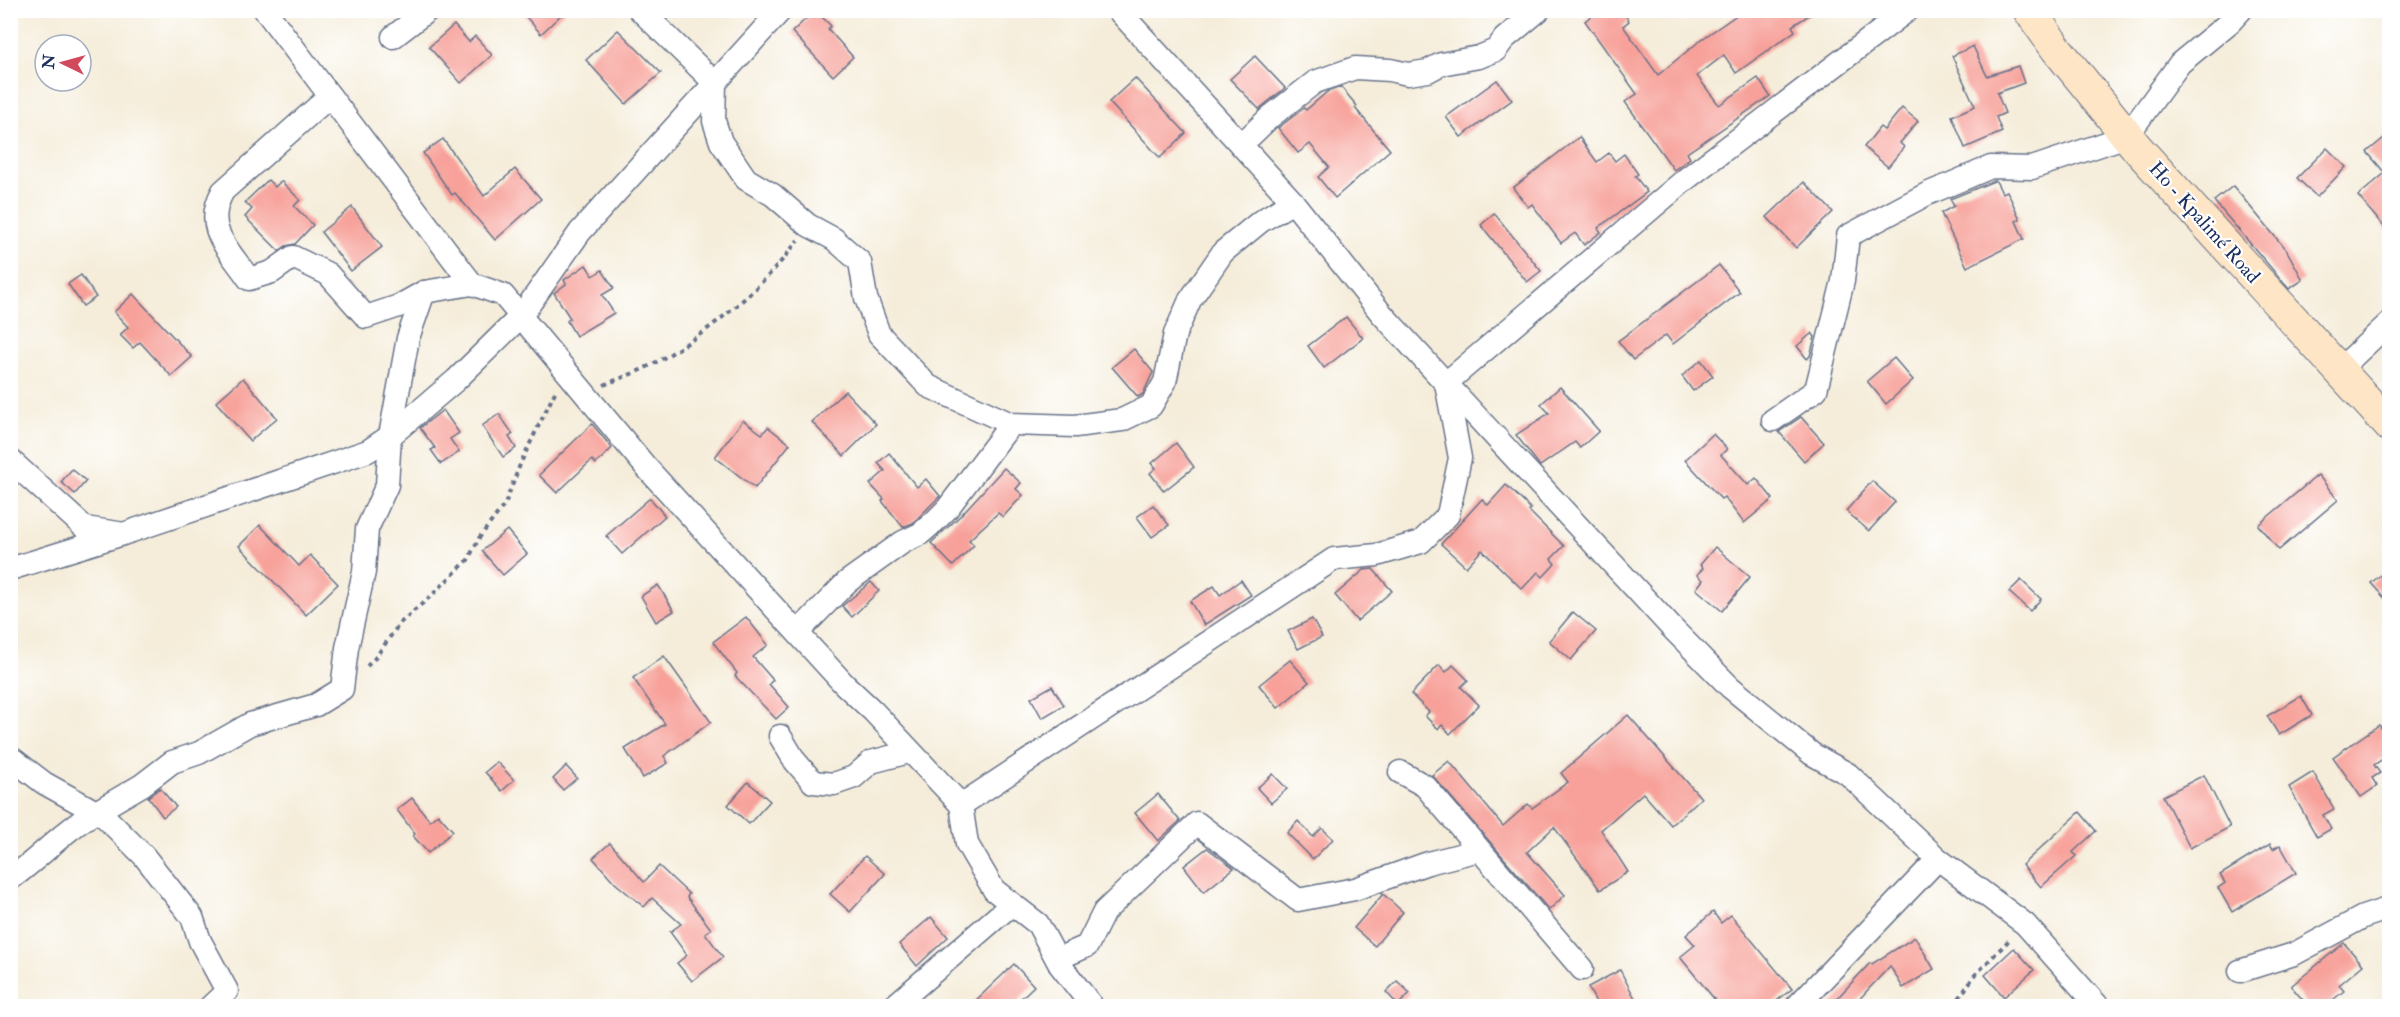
<svg xmlns="http://www.w3.org/2000/svg" width="2400" height="1017" viewBox="0 0 2400 1017" font-family="'IM FELL Double Pica',serif">
<rect width="100%" height="100%" fill="#fff"/>
<filter id="ink" filterUnits="userSpaceOnUse"><feTurbulence type="fractalNoise" baseFrequency=".0167" numOctaves="2"/><feDisplacementMap in="SourceGraphic" scale="12" xChannelSelector="R" yChannelSelector="G"/><feConvolveMatrix kernelMatrix="1 2 1 2 8 2 1 2 1" color-interpolation-filters="sRGB"/></filter>
<filter id="wash" filterUnits="userSpaceOnUse"><feTurbulence type="fractalNoise" baseFrequency=".008" numOctaves="4" result="noise"/><feDisplacementMap in="SourceGraphic" scale="24" xChannelSelector="R" yChannelSelector="G"/><feGaussianBlur stdDeviation="1.35" result="paint"/><feColorMatrix in="noise" values="0 0 0 0 0 0 0 0 0 0 0 0 0 0 0 0 0 1.4 0 .05"/><feComposite in="paint" operator="in"/></filter>
<g filter="url(#wash)">
<rect width="100%" height="100%" fill="#f5edda"/>
<g id="blocks">
<g fill="#f7a19a">
<polygon points="520,10 566,10 541,34"/>
<polygon points="815,10 831,26 828,29 853,57 833,76 792,32"/>
<polygon points="1599,10 1622,10 1629,21 1623,26 1658,75 1702,39 1744,10 1817,10 1792,26 1795,31 1736,73 1724,55 1697,76 1719,105 1758,78 1770,96 1687,153 1690,158 1674,170 1625,102 1637,94 1585,21"/>
<polygon points="454,25 469,42 475,36 492,55 461,83 429,47"/>
<polygon points="618,30 661,73 626,104 586,60"/>
<polygon points="1973,46 1987,76 2018,66 2024,83 1997,93 2005,113 1996,117 2002,132 1965,148 1952,116 1975,106 1952,56"/>
<polygon points="1255,56 1285,88 1259,109 1230,79"/>
<polygon points="1135,78 1186,133 1160,158 1109,102"/>
<polygon points="1497,80 1512,100 1461,137 1446,117"/>
<polygon points="1341,87 1357,106 1355,108 1390,150 1335,198 1318,177 1329,167 1310,144 1298,153 1278,128 1304,108 1306,110 1327,92"/>
<polygon points="1902,108 1918,121 1900,143 1904,147 1888,167 1864,147 1880,127 1884,130"/>
<polygon points="2390,133 2390,234 2358,196 2385,173 2367,152"/>
<polygon points="1579,137 1597,162 1609,153 1615,161 1624,154 1638,174 1635,176 1647,192 1598,228 1601,232 1584,245 1575,233 1561,243 1532,204 1528,207 1513,188"/>
<polygon points="443,139 484,196 515,169 541,199 495,240 455,193 452,195 423,153"/>
<polygon points="2327,148 2346,167 2317,197 2297,178"/>
<polygon points="268,180 275,187 281,181 300,200 294,206 313,225 295,244 286,246 279,251 245,217 252,209 245,202"/>
<polygon points="1994,181 1996,181 2002,193 2007,191 2020,219 2016,221 2024,239 1967,267 1941,213 1954,206 1950,199"/>
<polygon points="1804,182 1833,212 1796,248 1767,217"/>
<polygon points="2233,186 2287,251 2303,280 2289,289 2214,201"/>
<polygon points="352,207 382,247 351,271 321,232"/>
<polygon points="1494,213 1541,271 1527,282 1481,225"/>
<polygon points="586,265 593,276 602,270 614,288 602,295 614,313 576,336 567,321 570,318 554,293 566,284 564,280"/>
<polygon points="1719,265 1740,292 1673,344 1666,335 1633,360 1618,341"/>
<polygon points="81,275 96,297 83,306 68,284"/>
<polygon points="133,294 192,357 171,376 140,342 133,348 120,335 128,327 114,312"/>
<polygon points="1346,317 1363,338 1324,368 1308,346"/>
<polygon points="1812,333 1815,337 1810,356 1807,359 1797,346"/>
<polygon points="1134,349 1153,372 1143,394 1138,397 1112,367"/>
<polygon points="1894,358 1913,380 1886,404 1867,381"/>
<polygon points="1701,360 1713,376 1693,391 1682,376"/>
<polygon points="243,378 277,418 250,441 216,402"/>
<polygon points="1560,387 1599,431 1580,448 1575,442 1540,466 1516,435 1549,413 1541,404"/>
<polygon points="845,391 876,424 844,456 812,422"/>
<polygon points="443,410 459,433 450,439 459,452 441,464 431,450 435,448 420,428"/>
<polygon points="499,414 513,434 509,437 516,448 503,457 482,426"/>
<polygon points="1801,417 1824,443 1804,461 1779,432"/>
<polygon points="743,420 762,434 768,427 790,444 755,488 715,457"/>
<polygon points="592,424 612,448 596,464 592,460 557,493 539,475"/>
<polygon points="1713,434 1727,449 1721,455 1748,485 1756,478 1773,499 1744,523 1724,497 1721,499 1685,460"/>
<polygon points="1176,443 1194,467 1164,491 1150,473 1156,468 1152,463"/>
<polygon points="889,453 917,487 926,479 940,496 913,523 903,527 882,501 884,499 870,484 885,471 878,463"/>
<polygon points="1004,468 1021,483 1016,489 1023,495 1003,517 998,513 969,540 974,545 953,566 931,543 960,516"/>
<polygon points="72,469 86,481 75,494 61,482"/>
<polygon points="2318,475 2338,500 2279,550 2258,525"/>
<polygon points="1872,481 1895,502 1869,531 1846,511"/>
<polygon points="1506,485 1531,509 1529,511 1564,546 1551,559 1555,564 1543,577 1538,572 1522,589 1482,550 1466,567 1441,544 1482,499 1488,505"/>
<polygon points="650,498 665,516 622,554 606,536"/>
<polygon points="1153,505 1169,525 1152,537 1137,517"/>
<polygon points="260,525 299,566 310,555 338,584 306,615 239,546"/>
<polygon points="507,530 527,554 503,575 482,551"/>
<polygon points="1715,547 1750,577 1722,611 1696,589 1703,580 1697,575 1703,568 1700,565"/>
<polygon points="2390,567 2390,604 2371,583"/>
<polygon points="1373,569 1392,591 1357,621 1335,595 1364,570"/>
<polygon points="1241,580 1251,595 1204,625 1190,601 1214,586 1220,595"/>
<polygon points="2021,580 2041,599 2030,611 2009,592"/>
<polygon points="871,582 879,591 852,617 842,606"/>
<polygon points="658,585 674,611 656,622 641,596"/>
<polygon points="1573,612 1596,631 1571,660 1549,641"/>
<polygon points="746,617 768,645 753,657 773,680 769,684 789,707 776,719 735,676 737,673 713,642"/>
<polygon points="1312,619 1322,637 1298,649 1288,631"/>
<polygon points="664,656 711,722 664,756 668,763 643,778 625,749 665,724 633,678"/>
<polygon points="1290,660 1309,682 1278,708 1259,685"/>
<polygon points="1439,665 1446,672 1453,665 1468,680 1461,687 1479,705 1450,734 1442,725 1438,729 1425,716 1429,712 1411,694"/>
<polygon points="1052,686 1064,705 1042,718 1031,698"/>
<polygon points="2301,696 2312,715 2279,735 2267,716"/>
<polygon points="1628,715 1701,798 1671,825 1643,793 1601,830 1628,872 1600,890 1554,827 1527,852 1565,895 1549,910 1432,775 1449,761 1503,826 1528,804 1532,808 1568,782 1561,773"/>
<polygon points="2379,725 2390,741 2390,754 2374,765 2380,773 2372,778 2377,786 2361,797 2333,757"/>
<polygon points="497,762 514,780 502,791 485,772"/>
<polygon points="566,766 577,778 563,790 553,779"/>
<polygon points="2313,772 2334,809 2323,815 2331,829 2317,837 2289,787"/>
<polygon points="1273,774 1287,789 1271,803 1257,788"/>
<polygon points="2204,775 2230,827 2190,848 2163,796"/>
<polygon points="748,782 770,801 749,824 728,805"/>
<polygon points="160,788 176,807 163,817 148,797"/>
<polygon points="1158,794 1180,821 1158,841 1135,813"/>
<polygon points="412,798 430,821 438,814 453,831 428,853 413,836 415,834 397,810"/>
<polygon points="2080,812 2096,831 2073,852 2076,856 2041,887 2022,865"/>
<polygon points="1298,821 1313,837 1322,828 1333,839 1313,859 1287,833"/>
<polygon points="610,843 644,882 659,866 689,894 687,897 711,929 705,933 723,957 692,981 677,963 687,955 670,932 681,924 652,898 644,907 615,883 593,858"/>
<polygon points="2270,844 2273,849 2280,845 2296,873 2232,912 2218,888 2225,883 2220,875"/>
<polygon points="1207,848 1234,868 1204,892 1184,866"/>
<polygon points="865,856 885,874 850,912 830,894"/>
<polygon points="1383,894 1403,912 1375,946 1354,928"/>
<polygon points="1713,912 1721,923 1731,915 1792,989 1770,1006 1720,1006 1680,957 1695,945 1686,935"/>
<polygon points="931,917 948,937 917,966 899,944"/>
<polygon points="1915,937 1934,969 1903,988 1890,966 1853,1006 1830,1006 1870,963 1872,964"/>
<polygon points="2344,943 2363,965 2339,985 2344,991 2325,1006 2308,1006 2291,986"/>
<polygon points="2014,948 2034,970 2004,997 1985,975"/>
<polygon points="1014,964 1034,986 1013,1006 970,1006"/>
<polygon points="1620,970 1639,1006 1598,1006 1588,987"/>
<polygon points="1397,981 1410,993 1398,1005 1386,992"/>
</g>
</g>
</g>
<g filter="url(#ink)">
<use href="#blocks" fill-opacity="0" stroke="#677289" stroke-width="1.5"/>
<g fill="none" stroke-linecap="round" stroke-linejoin="round">
<g stroke="#677289" stroke-width="25">
<g id="street">
<polyline points="265,10 472,284 503,295 646,467 844,684 873,711 961,805 967,844 994,890 1038,924 1060,965 1092,1006"/>
<polyline points="640,10 715,83 714,121 721,142 746,179 773,195 808,225 834,239 860,262 866,298 879,334 928,386 1011,424 1075,426 1122,420 1151,406 1165,382 1175,334 1190,300 1223,252 1261,221 1293,202"/>
<polyline points="1118,10 1293,202 1381,313 1671,627 1730,687 1812,754 1848,774 1938,859 2025,924 2098,1006"/>
<polyline points="393,37 428,10"/>
<path d="M330,96L223,191C202,228 228,248 249,279L272,272L293,257L328,274L366,317L399,306L424,292L472,284"/>
<polyline points="1241,145 1270,117 1315,82 1355,68 1390,70 1408,74 1428,71 1441,64 1479,57 1496,50 1504,39 1539,10"/>
<polyline points="2339,370 2390,322"/>
<polyline points="1773,420 1816,390 1843,281 1848,236 1927,194 1991,167 2032,168 2127,136 2180,63 2230,22 2241,10"/>
<polyline points="10,460 85,528 118,533"/>
<polyline points="10,569 123,534 368,451 390,436 456,380 521,316 580,232 781,10"/>
<polyline points="798,632 847,582 903,542 920,534 934,522 947,509 1011,424"/>
<polyline points="780,736 795,761 813,782 834,784 854,777 871,762 909,752"/>
<polyline points="10,757 44,783 96,812 142,785 172,762 199,753 250,724 316,705 342,689 347,648 364,572 367,529 387,485 390,436 408,338 424,292"/>
<polyline points="1400,772 1425,786 1582,969"/>
<polyline points="961,805 1334,559 1377,555 1421,542 1448,515 1460,458 1446,383 1686,179 1908,10"/>
<path d="M10,879C40,858 65,829 96,812L103,815L144,856L192,917L200,941L227,991L211,1006"/>
<polyline points="1057,959 1087,946 1104,912 1197,823 1298,900 1355,889 1428,863 1479,850"/>
<polyline points="2240,971 2294,954 2363,917 2390,908"/>
<polyline points="894,1006 1012,904"/>
<polyline points="1797,1006 1938,859"/>
</g>
</g>
<g stroke="#677289" stroke-width="34">
<polyline id="secondary" points="2029,10 2056,48 2137,148 2390,426"/>
</g>
<g stroke="#677289" stroke-width="4" stroke-dasharray="4.5 4.5" stroke-linecap="butt">
<path d="M604,385C618,379 633,374 647,367C701,339 762,290 798,240"/>
<polyline points="367,666 375,658 400,623 431,596 468,560 479,538 505,504 521,462 556,390"/>
<polyline points="1954,1006 1974,976 2011,938"/>
</g>
<use href="#street" stroke="#fff" stroke-width="22"/>
<use href="#secondary" stroke="#fde5c5" stroke-width="32"/>
</g>
</g>
<g text-anchor="middle" stroke-width="4.5" stroke-linejoin="round" paint-order="stroke">
<g font-size="20" fill="#1b2f5e" stroke="#fff">
<text transform="translate(2205 222) rotate(48)" y="7">Ho - Kpalimé Road</text>
</g>
</g>
<rect width="2400" height="1017" fill="none" stroke="#fff" stroke-width="36"/>
<g transform="translate(63 63) rotate(275)"><circle r="28" fill="#ffffff" stroke="#a4acbf" stroke-width="1.5"/>
<path d="M0-4.5L10 22L0 15L-10 22Z" fill="#d1495b"/>
<text y="-9" font-size="16" font-weight="bold" text-anchor="middle" fill="#1b2f5e">N</text>
</g>
</svg>
